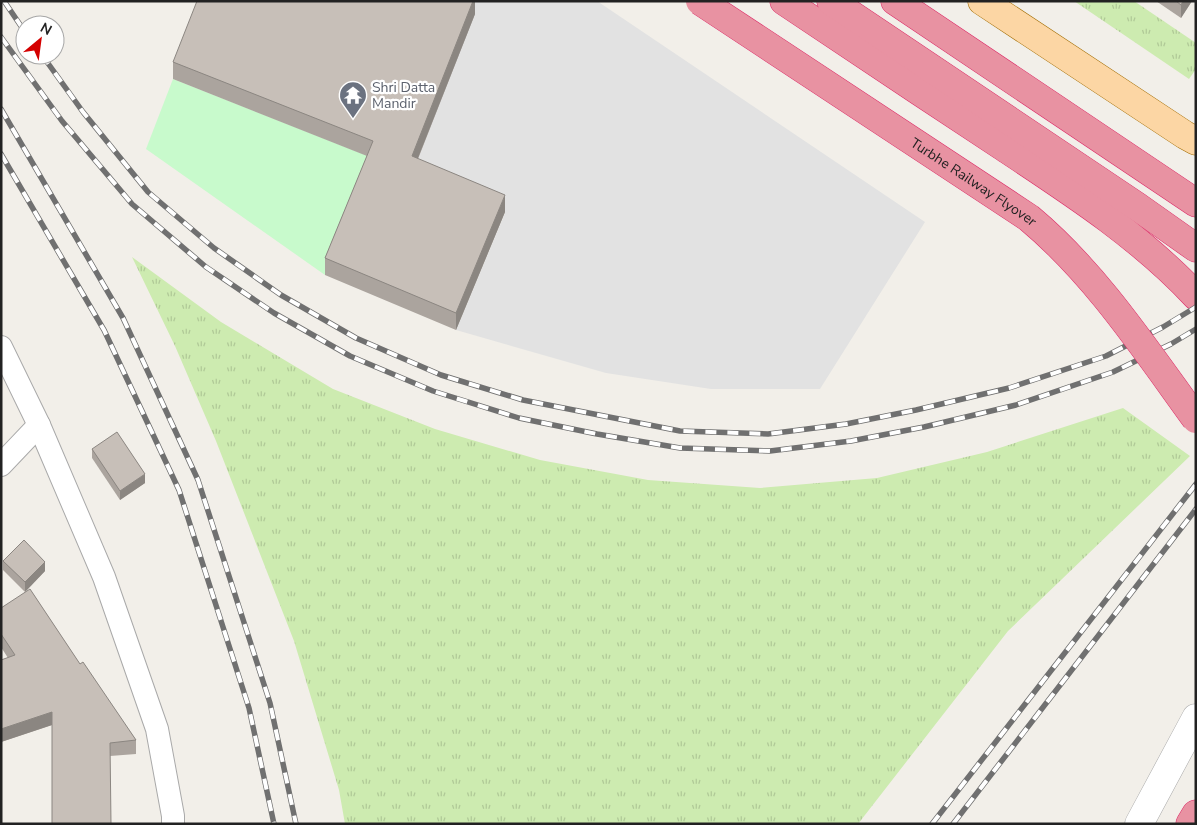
<svg xmlns="http://www.w3.org/2000/svg" width="1197" height="825" viewBox="0 0 1197 825" font-family="'Nunito Sans',sans-serif">
<defs>
<pattern id="grass-tufts" width="24" height="20" patternUnits="userSpaceOnUse" patternTransform="scale(1.25)"><rect width="24" height="20" fill="#cdebb0"/><path d="M3 7l-1-3M5 7V3M7 7l1-3M15 17l-1-3M17 17v-4M19 17l1-3" fill="none" stroke="#b0c997"/></pattern>
</defs>
<rect width="100%" height="100%" fill="#f2efe9"/>
<g fill="url(#grass-tufts)">
<polygon points="1074,1 1134,1 1196,43 1196,69 1189,79"/>
<polygon points="132,257 221,322 333,389 435,429 540,460 648,480 760,488 877,478 987,452 1123,408 1190,456 1008,631 858,824 345,824 339,790 294,641 216,441 175,346"/>
</g>
<polygon fill="#c8facc" points="173,79 373,158 325,275 146,149"/>
<polygon fill="#e2e2e2" points="453,1 597,1 925,222 820,389 711,389 606,373 456,330 505,213 412,173 474,14"/>
<g fill="none" stroke-linecap="round" stroke-linejoin="round">
<g stroke="#a9a9a9" stroke-width="24">
<g id="minor">
<polyline points="1,347 39,425 104,577 157,729 173,816 173,824"/>
<polyline points="1,465 39,425"/>
</g>
</g>
<g stroke="#a9a9a9" stroke-width="29">
<polyline id="tertiary" points="1139,824 1196,718"/>
</g>
<g stroke="#a06b00" stroke-width="29">
<polyline id="primary" points="982,1 1185,135 1196,141"/>
</g>
<g stroke="#dc2a67" stroke-width="29">
<g id="motorway">
<path d="M784,1C857,50 929,98 1002,146C1070,191 1140,236 1196,296"/>
<polyline points="831,1 1138,207 1196,248"/>
<polyline points="895,1 1196,203"/>
<polyline points="1190,824 1196,814"/>
</g>
</g>
<use href="#minor" stroke="#fff" stroke-width="22"/>
<use href="#tertiary" stroke="#fff" stroke-width="28"/>
<use href="#primary" stroke="#fcd6a4" stroke-width="28"/>
<use href="#motorway" stroke="#e892a2" stroke-width="28"/>
<g stroke="#707070" stroke-width="5.5">
<g id="rail">
<polyline points="4,1 25,32"/>
<polyline points="1,37 62,121 132,204 206,267 274,313 350,356 433,391 519,418 597,434 680,448 770,451 851,441 924,427 1016,405 1113,372 1171,344 1196,329"/>
<polyline points="42,55 83,112 148,192 214,248 281,295 356,338 441,375 523,400 680,431 768,434 846,424 916,410 1009,388 1106,356 1163,327 1196,307"/>
<polyline points="1,109 123,318 198,480 270,703 296,824"/>
<polyline points="1,154 104,330 179,490 249,708 274,824"/>
<polyline points="932,824 1196,484"/>
<polyline points="953,824 1196,509"/>
</g>
</g>
<use href="#rail" stroke="#fff" stroke-width="4" stroke-dasharray="11" stroke-linecap="butt"/>
<g stroke="#dc2a67" stroke-width="29" stroke-linecap="butt">
<g id="motorway-bridge">
<path id="s1" d="M700,1L1029,218C1096,274 1145,349 1196,419"/>
</g>
</g>
<use href="#motorway-bridge" stroke="#e892a2" stroke-width="28"/>
</g>
<g fill="#aba49e">
<polygon points="475,1 475,14 418,159 505,212 456,330 325,275 325,258 367,156 173,79 173,62"/>
<polygon points="1156,1 1192,1 1181,18"/>
<polygon points="92,449 145,483 120,500 92,458"/>
<polygon points="3,561 45,571 25,592 3,570"/>
<polygon points="1,608 80,664 136,740 136,754 110,756 52,725 1,742 1,660 8,658 1,647"/>
</g>
<g fill="#8b8681">
<polygon points="473,1 475,1 475,14 412,173 412,156"/>
<polygon points="1183,1 1192,1 1181,18 1181,5"/>
<polygon points="505,195 505,212 456,330 456,313"/>
<polygon points="145,474 145,483 120,500 120,491"/>
<polygon points="45,562 45,571 25,592 25,582"/>
<polygon points="52,712 52,725 1,742 1,729"/>
</g>
<g fill="#c7bfb8" stroke="#8b8681">
<polygon points="197,1 473,1 412,156 505,195 456,313 325,258 373,141 173,62"/>
<polygon points="1176,1 1183,1 1181,5"/>
<polygon points="117,432 145,474 120,491 92,449"/>
<polygon points="24,540 45,562 25,582 3,561"/>
<polygon points="30,589 80,664 83,662 136,740 110,743 111,824 52,824 52,712 1,729 1,660 15,655 1,634 1,608"/>
</g>
<defs>
<g id="temple-pin" transform="scale(1.4375)"><path d="M0 17L-7.5 6A9.5 9.5 0 1 1 7.5 6Z" fill="#6b7280" stroke="#fff"/><path d="M0-6L5-2H3V0L6.5 2.5H4V6H1.5V3h-3V6H-4V2.5H-6.5L-3 0V-2H-5Z" fill="#fff"/></g>
</defs>
<g fill-rule="evenodd">
<use href="#temple-pin" x="353" y="95"/>
</g>
<g text-anchor="middle" stroke-width="4.5" stroke-linejoin="round" paint-order="stroke">
<g font-size="14" fill="#5b616d" stroke="#fff" text-anchor="start">
<text x="372" y="92">Shri Datta<tspan x="372" dy="16">Mandir</tspan></text>
</g>
<g font-size="14" fill="#222" stroke="#fff">
<text dy="5" stroke="none"><textPath href="#s1" startOffset="328">Turbhe Railway Flyover</textPath></text>
</g>
</g>
<rect width="1197" height="825" fill="none" stroke="#222222" stroke-width="5"/>
<g transform="translate(40 40) rotate(29)"><circle r="24" fill="#ffffff" stroke="#a7a7a7"/>
<path d="M0-4L9 19L0 12L-9 19Z" fill="#d40000"/>
<text y="-8" font-size="14" font-weight="bold" text-anchor="middle" fill="#222222">N</text>
</g>
</svg>
